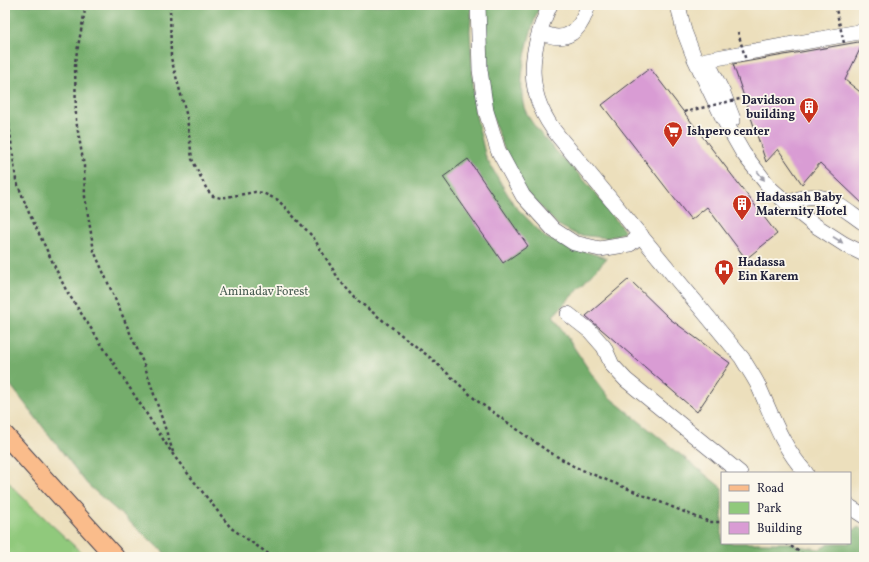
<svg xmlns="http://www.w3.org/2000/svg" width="869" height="562" viewBox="0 0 869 562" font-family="Vollkorn,serif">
<rect width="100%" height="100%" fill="#fbf7ec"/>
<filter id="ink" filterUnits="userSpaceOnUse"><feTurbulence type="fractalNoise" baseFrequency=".025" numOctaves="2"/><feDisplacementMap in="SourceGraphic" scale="8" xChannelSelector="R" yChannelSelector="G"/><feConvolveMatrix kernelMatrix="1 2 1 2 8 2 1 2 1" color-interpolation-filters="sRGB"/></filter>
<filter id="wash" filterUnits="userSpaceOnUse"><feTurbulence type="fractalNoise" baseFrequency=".012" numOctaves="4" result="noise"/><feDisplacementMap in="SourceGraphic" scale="16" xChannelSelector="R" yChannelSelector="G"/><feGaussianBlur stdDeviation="0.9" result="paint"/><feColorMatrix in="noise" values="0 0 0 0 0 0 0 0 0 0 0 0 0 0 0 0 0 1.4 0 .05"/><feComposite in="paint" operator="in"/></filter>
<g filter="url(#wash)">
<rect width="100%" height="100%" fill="#ecdfbc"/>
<polygon fill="#90c97c" stroke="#59765c" points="5,477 15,490 86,557 5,557"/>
<g fill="#74ad6c" stroke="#4b6854">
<polygon points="5,5 472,5 470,31 475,111 486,158 514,205 546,238 573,248 607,258 553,316 591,373 609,397 722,488 722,543 793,543 796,546 820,549 831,543 850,543 850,532 859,527 864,530 864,557 169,557 87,484 5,378"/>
<path d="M486,5H540C529,34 518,73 523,103C526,125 570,164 585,181C599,197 612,215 625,232L608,238L577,235L558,225L526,192L510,165L488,105L485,18Z"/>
</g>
<g id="blocks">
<g fill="#d99cd4">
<polygon points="864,41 845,80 864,95 864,205 820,163 802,184 778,149 766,162 733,64"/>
<polygon points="650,68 777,234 746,259 707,207 691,220 602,105"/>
<polygon points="468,159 528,246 503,263 443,177"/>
<polygon points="629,279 670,319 730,363 697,412 586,316"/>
</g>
</g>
</g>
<g filter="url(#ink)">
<use href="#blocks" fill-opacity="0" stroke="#403e4e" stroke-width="1"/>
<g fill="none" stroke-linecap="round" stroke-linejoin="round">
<g stroke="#403e4e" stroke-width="16">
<g id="minor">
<polyline points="478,5 480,70 486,111 498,150 523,196 554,230 574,243 600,249 630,244 641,235"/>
<path d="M550,5C528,53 524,94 559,137L742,358C747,367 753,375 758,385C773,418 781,445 806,473"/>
<polyline points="678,5 684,31 694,57 723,118 743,153 770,188 788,204 813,224 844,244 864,254"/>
<path d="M540,32C545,34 552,37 558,37C576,37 584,20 588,5"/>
<polyline points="706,60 864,31"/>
<polyline points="709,65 723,93 733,119"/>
<path d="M788,204C820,185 839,206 864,223"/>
<polyline points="568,314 590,331 604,347 612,365 626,380 740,473"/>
<polyline points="850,507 864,516"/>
</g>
</g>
<g stroke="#403e4e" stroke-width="20">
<polyline id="major" points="5,435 115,557"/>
</g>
<g stroke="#403e4e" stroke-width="2.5" stroke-dasharray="3 3" stroke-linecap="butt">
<polyline points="86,5 75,62 76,120 84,166 85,197 94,251 145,367 173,452"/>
<polyline points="170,5 171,58 187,117 192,159 207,190 213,196 221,198 255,192 263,193 278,200 313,237 340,281 357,300 432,359 476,400 546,450 575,467 694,516 710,522 722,522"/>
<polyline points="5,70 7,109 16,180 29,213 66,290 174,456 231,528 273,557"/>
<polyline points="786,543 807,557"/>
<polyline points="5,556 6,557"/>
</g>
<use href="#minor" stroke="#fff" stroke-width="15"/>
<use href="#major" stroke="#fabc8b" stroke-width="18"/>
<g stroke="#403e4e" stroke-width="2.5" stroke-dasharray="3 3" stroke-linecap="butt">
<polyline points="835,5 844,43"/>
<polyline points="738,32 746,61"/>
<polyline points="684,112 744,98"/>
</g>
</g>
<defs><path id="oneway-solid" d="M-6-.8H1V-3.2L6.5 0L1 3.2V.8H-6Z"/></defs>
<g fill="#9c9ca7">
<use href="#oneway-solid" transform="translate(761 176) rotate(52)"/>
<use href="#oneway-solid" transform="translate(838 240) rotate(33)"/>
</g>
</g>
<defs>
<g id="building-pin" transform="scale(1)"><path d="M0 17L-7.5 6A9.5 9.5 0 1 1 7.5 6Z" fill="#c8321e" stroke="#fbf7ec"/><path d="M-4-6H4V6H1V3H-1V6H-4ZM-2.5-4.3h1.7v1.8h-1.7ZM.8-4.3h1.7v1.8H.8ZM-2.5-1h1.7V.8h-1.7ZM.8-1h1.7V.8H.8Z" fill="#fff"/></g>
<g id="supermarket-pin" transform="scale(1)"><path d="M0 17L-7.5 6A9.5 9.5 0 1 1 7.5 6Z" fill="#c8321e" stroke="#fbf7ec"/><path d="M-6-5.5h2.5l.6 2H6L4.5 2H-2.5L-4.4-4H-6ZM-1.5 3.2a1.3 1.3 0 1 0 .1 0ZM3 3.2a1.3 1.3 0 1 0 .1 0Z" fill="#fff"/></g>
<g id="hospital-pin" transform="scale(1)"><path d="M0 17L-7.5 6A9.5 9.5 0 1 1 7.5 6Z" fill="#c8321e" stroke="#fbf7ec"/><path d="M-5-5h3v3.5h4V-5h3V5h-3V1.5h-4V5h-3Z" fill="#fff"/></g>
</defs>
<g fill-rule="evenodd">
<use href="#building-pin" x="809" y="107"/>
<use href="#supermarket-pin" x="673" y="131"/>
<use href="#building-pin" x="742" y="204"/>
<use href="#hospital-pin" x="724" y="269"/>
</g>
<g text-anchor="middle" stroke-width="3.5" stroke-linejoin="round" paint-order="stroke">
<g font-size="12" font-weight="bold" fill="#22223b" stroke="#fbf7ec" text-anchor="start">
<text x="795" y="104" text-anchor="end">Davidson<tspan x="795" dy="14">building</tspan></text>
<text x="687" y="135">Ishpero center</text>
<text x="756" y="201">Hadassah Baby<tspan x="756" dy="14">Maternity Hotel</tspan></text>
<text x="738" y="266">Hadassa<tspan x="738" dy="14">Ein Karem</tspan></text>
</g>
<g font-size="12" fill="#485c52" stroke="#fbf7ec">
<text x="264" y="295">Aminadav Forest</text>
</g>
</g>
<rect width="869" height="562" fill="none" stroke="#fbf7ec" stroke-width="20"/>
<rect x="721" y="472" width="130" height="72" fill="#fbf7ec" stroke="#a4a2a5"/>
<rect x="729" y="485" width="20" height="6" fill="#fabc8b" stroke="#a4a2a5"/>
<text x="757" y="492" font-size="12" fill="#22223b">Road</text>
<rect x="729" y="502" width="20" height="12" fill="#90c97c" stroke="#a4a2a5"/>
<text x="757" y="512" font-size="12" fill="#22223b">Park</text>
<rect x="729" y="522" width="20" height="12" fill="#d99cd4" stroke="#a4a2a5"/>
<text x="757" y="532" font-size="12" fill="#22223b">Building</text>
</svg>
